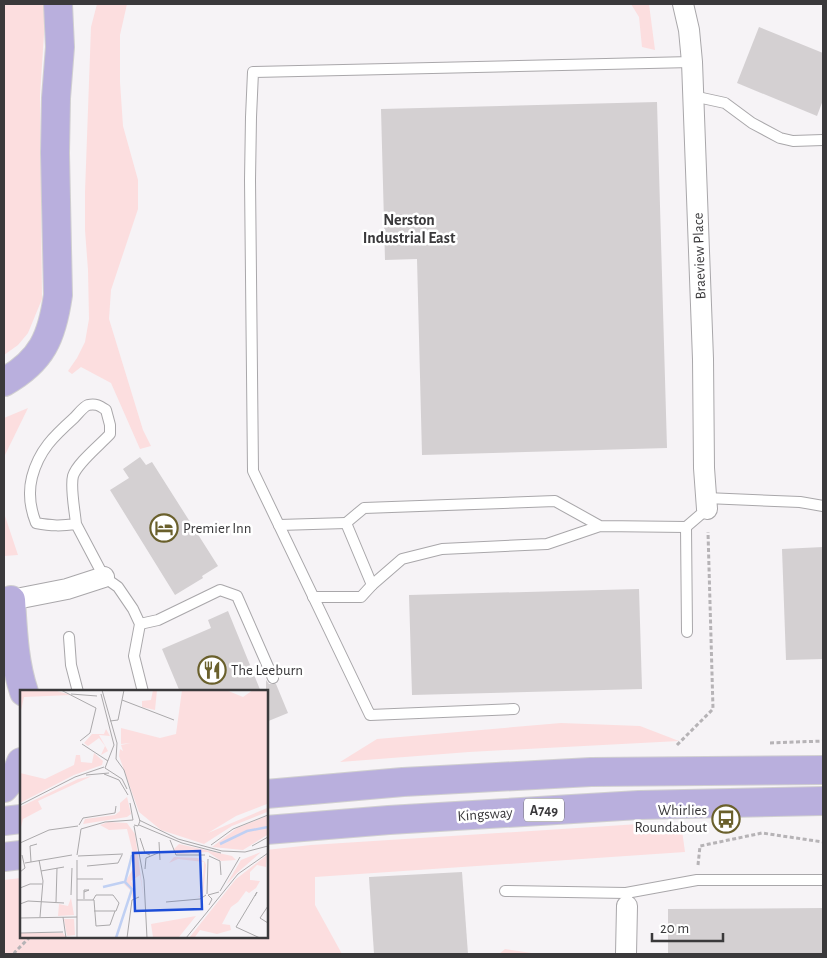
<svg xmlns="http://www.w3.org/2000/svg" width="827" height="958" viewBox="0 0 827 958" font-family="'Alegreya Sans',sans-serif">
<rect width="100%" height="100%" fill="#f6f3f6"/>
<g fill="#fcdedf">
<polygon points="4,4 46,4 40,95 42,299 28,333 18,345 4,355"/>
<polygon points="97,4 127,4 120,35 120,82 123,126 138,180 138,209 111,290 109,319 143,430 151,446 140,449 111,383 81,367 72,374 68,371 77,358 85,342 89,319 88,270 85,230 85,192 91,27"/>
<polygon points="631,4 649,4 655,50 642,47 639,17"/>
<polygon points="28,408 4,457 4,418"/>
<polygon points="4,513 18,555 4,556"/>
<polygon points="561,723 640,726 679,741 469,752 340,762 377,739"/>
<polygon points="681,823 685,852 315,877 315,905 342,954 4,954 4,880 21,878 21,937 266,937 266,850 311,845 639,824"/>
<polygon points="505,949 538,954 499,954"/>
</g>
<g fill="#d4d0d2">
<polygon points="759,27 823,53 823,100 817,116 737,83"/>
<polygon points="657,102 667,448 422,455 417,259 385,260 381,109"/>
<polygon points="140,457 146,465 152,462 218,566 202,576 203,578 175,595 110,490 129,478 123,469"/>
<polygon points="823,547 823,659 786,660 782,549"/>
<polygon points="639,589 642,689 412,695 409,595"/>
<polygon points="228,611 261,692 180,692 162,649 211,628 208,620"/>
<polygon points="266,680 269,684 276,684 288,713 266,722"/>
<polygon points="462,872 468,954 374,954 369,877"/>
<polygon points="823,908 823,954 668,954 668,909"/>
</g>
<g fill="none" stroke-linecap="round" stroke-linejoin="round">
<g stroke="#a9a7aa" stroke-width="12">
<g id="lane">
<polyline points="693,96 725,103 752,123 780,138 793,141 823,140"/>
<polyline points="706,498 800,502 823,506"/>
<path d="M76,524C75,512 70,487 73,476C77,463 100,445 110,434V425L106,410C100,406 96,403 88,405C83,407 78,414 74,418C54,436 39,450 32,477C28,493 30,508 36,523C52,526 61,526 76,524L104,577L118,587L133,609L140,624L134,656L143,692"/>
<polyline points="279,525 346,523"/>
<polyline points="600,526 547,544 442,549 402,559 372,585 346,523 364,508 555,501 600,526 686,527"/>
<polyline points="313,597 361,597 372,585"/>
<polyline points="140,624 158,620 220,590 237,596 273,678"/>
<polyline points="687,632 686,527 707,509"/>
<polyline points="69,637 71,665 78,692"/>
<polyline points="514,709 370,715 253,471 250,180 251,117 253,72 692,62"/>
<polyline points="505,891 626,893 627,898"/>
<polyline points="626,893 697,880 823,880"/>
</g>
</g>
<g stroke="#a9a7aa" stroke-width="22">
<g id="street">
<polyline points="683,4 689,30 692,62 703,359 704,468 707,509"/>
<polyline points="4,598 11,600 67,589 104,577"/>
<polyline points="626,954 627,906"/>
</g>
</g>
<g stroke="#d0cfd0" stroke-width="30">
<g id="primary">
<path d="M4,382C42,361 52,337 58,295L55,153L56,98L60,47L58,4"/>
<path d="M11,600C13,631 14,662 24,692"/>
<polyline points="4,788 16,774 21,762"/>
<polyline points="266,794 403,782 591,772 823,770"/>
<polyline points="4,821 21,819"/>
<polyline points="266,830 389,820 639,805 823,801"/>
<polyline points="4,857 21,855"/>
</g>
</g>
<g stroke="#b6b3b6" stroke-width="3" stroke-dasharray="4 2.5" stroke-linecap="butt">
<polyline points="770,743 823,741"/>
<polyline points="677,745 713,709 708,532"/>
<polyline points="698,865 700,846 762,833 823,842"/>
<polyline points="14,954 15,952 30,937"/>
</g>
<use href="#lane" stroke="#fff" stroke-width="10"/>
<use href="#street" stroke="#fff" stroke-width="20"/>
<use href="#primary" stroke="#b9afdd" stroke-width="28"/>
</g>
<defs>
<g id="hotel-ring" transform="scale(1.4375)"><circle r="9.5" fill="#fff" stroke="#6a602c" stroke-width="1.5"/><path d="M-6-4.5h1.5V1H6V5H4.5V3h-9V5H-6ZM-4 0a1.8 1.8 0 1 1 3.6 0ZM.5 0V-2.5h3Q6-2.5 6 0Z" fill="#6a602c"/></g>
<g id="restaurant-ring" transform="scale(1.4375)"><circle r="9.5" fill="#fff" stroke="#6a602c" stroke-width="1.5"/><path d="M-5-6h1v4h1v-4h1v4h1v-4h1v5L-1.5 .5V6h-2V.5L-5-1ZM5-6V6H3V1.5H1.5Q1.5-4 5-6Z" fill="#6a602c"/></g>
<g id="bus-ring" transform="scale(1.4375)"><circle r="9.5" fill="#fff" stroke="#6a602c" stroke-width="1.5"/><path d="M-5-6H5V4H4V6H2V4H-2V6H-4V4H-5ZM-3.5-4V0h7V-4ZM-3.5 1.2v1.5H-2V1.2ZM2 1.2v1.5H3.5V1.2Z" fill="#6a602c"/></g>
</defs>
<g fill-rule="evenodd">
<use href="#hotel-ring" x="164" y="528"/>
<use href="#restaurant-ring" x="212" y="670"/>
<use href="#bus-ring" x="726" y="819"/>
</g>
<g text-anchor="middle" stroke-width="5" stroke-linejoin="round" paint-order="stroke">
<rect fill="#fff" stroke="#757476" stroke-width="1" x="524" y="798.5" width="40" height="23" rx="4"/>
<g font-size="14" font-weight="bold" fill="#3a393b">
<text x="544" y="815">A749</text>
</g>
<g font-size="15" fill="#3a393b" stroke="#fff">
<text transform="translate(699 256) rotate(-92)" y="5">Braeview Place</text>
<text transform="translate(485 814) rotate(-4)" y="5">Kingsway</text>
</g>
<g font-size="15" fill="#3a393b" stroke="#fff" text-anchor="start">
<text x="183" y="533">Premier Inn</text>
<text x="231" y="675">The Leeburn</text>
<text x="707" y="815" text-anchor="end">Whirlies<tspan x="707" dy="17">Roundabout</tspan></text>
</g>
<g font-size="16" font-weight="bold" fill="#3a393b" stroke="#fff">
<text x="409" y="225">Nerston<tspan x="409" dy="18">Industrial East</tspan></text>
</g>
</g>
<g transform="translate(20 690)">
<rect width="248" height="248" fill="#f6f3f6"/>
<path d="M0,0L37,1L51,5L4,7L0,25ZM133,0H137L135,20L122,17V11L131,10ZM162,0H206L223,7L233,0H247V114L216,126L188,143L247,118V122L212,136L184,154L141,140L119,122L99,66L100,59L103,61L101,55L111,53L101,54V38L140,48L156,44ZM86,39L90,46L79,45L88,61L81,65L85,56L79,48L68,56L64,53L72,44H84ZM74,63L83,71L82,75L54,85L0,113V83L25,89L54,75L56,65H60L61,72L72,73ZM72,86L18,111L22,119L3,129L0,141V117L58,89ZM107,107L111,124L107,127L63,134L65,129L95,125L100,121V113ZM247,126V145L223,160L192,157L217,138ZM88,132L107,133L115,144L124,210L120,185L111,191L115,199L112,210V202L104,194L113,179L114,167L107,139L89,140L80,135ZM159,154L212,166L216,170L201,171L188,162L157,164L154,159ZM241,162L217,183L206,195L221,170ZM247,165L246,177L237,175L230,182V190L240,191L236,198L229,203L226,201L218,212L211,217L202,234L210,235L211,240L197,244L180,240L175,247L169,248L216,189ZM154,167L178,168L185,172L186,175L183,206L178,207L182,204L184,172L158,169L149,173ZM51,208L54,225L38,226L39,214L48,216ZM176,226L159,247H133L131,234ZM44,229H54L55,245L47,246ZM0,243H43L46,247H0Z" fill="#fcdedf"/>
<path fill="none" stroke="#c0d0f3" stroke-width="2.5" d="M200,154L227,141L248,137M83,197L104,192M96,248L112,199L105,192L112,165"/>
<path fill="none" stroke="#aba9ab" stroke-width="1" d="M41,0L76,18M82,0L97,53L96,69L104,80L120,131L118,136L114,135M51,4L77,6M81,4L94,55L85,78L102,89L107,99M102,10L154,30M90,31L98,30L104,0M60,51L70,43L76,18M62,54L88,71M84,84L99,90L108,105M66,85L89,83M110,113L113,130M0,115L55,87L84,77M119,130L158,149L202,161L225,162L248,156M59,135L63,128L95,123L96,116M119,135L162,153L201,163M114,136L124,190L127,248M61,139L85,132L113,130M120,148L125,163L130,165M150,150L156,165H185M139,152L140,170M0,153L29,140L58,136M191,155L213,139L248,125M232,156L248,147M57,165L61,139M58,166L103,164M189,166L200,171L201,185M19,170L23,191L20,227M57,170V248M11,172L10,156L17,154M5,173L52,165M67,176L98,173L102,165M125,179L126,168L138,163M21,181L44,177M0,182L5,178L2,165M57,189H83M0,198L10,194H22M200,201L220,167M64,202L69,200H64V209M187,204L188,169M51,205L52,178M235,206L237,202L216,237L240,248M57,210H74L76,236L90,235L95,221M73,210L76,205H93L99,213L96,221H74M36,212L37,178M146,212L180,209L186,205M0,214L8,211L44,213M189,215L192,209L188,205L199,202M248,216L240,228L248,233M43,227L46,248M0,228L57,227M0,243L43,242M107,248L112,210L119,207M166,248L218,184L248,163"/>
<path fill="#1d4ed8" fill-opacity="0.15" stroke="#1d4ed8" stroke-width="2.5" d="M180,161L182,219L115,221L113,163Z"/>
<rect width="248" height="248" fill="none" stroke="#3a393b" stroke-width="2.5"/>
</g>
<rect width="827" height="958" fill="none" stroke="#3a393b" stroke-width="10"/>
<path d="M652 933v8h71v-8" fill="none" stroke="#3a393b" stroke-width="2.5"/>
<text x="660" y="933" font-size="15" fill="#3a393b" stroke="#ffffff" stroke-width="4" paint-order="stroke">20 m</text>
</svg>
